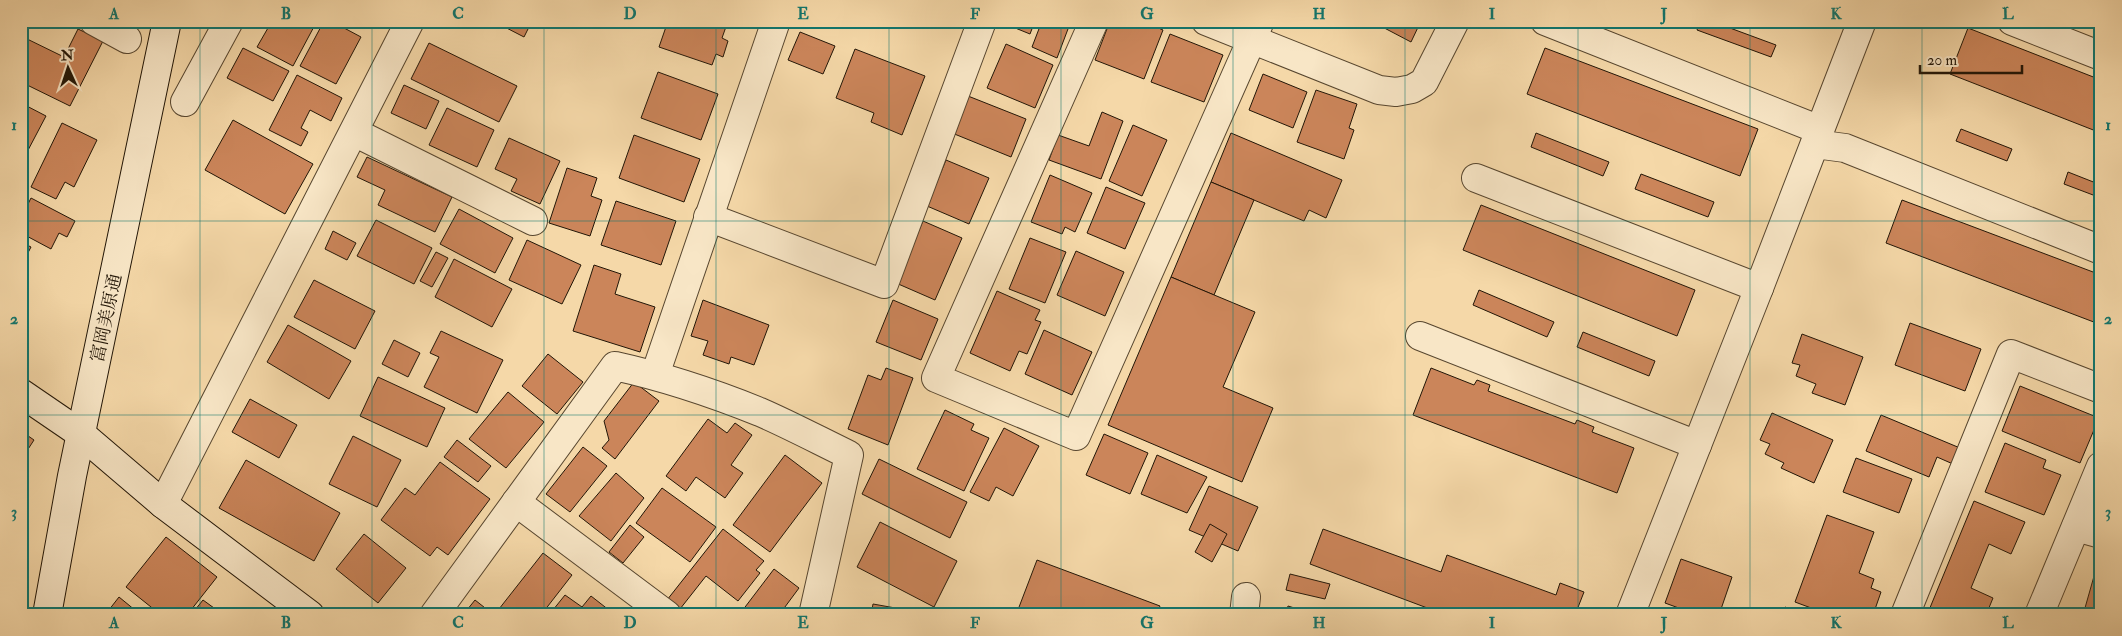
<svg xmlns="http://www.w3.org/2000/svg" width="2122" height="636" viewBox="0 0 2122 636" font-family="'IM FELL Double Pica','Noto Serif JP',serif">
<rect width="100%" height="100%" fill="#f5d8a8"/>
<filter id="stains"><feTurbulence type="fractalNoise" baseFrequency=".004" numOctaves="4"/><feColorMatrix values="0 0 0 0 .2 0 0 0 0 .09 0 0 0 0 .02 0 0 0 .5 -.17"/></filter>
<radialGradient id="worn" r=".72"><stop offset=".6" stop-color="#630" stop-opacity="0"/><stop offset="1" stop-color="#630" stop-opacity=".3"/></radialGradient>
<g fill="#cb855a" stroke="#221607">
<polygon points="272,21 317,21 293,66 257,47"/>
<polygon points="324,21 331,21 361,37 336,84 300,66"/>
<polygon points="493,21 532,21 524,37"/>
<polygon points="625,21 637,21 635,26"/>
<polygon points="668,21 728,21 722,38 728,41 723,57 716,54 712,65 659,47"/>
<polygon points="998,21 1035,21 1030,34"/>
<polygon points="1042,21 1071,21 1057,58 1032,47"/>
<polygon points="1110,21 1142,21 1163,30 1144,79 1095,60"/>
<polygon points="1300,21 1317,21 1315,27"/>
<polygon points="1371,21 1421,21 1411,42"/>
<polygon points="1700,21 1711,21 1776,45 1771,57 1697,30"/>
<polygon points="1968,28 2101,80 2101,133 1950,74"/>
<polygon points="78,29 103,41 70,106 21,82 21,36 64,57"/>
<polygon points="800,32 835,46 823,74 788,60"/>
<polygon points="1170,34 1223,55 1204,102 1151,82"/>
<polygon points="429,43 517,86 499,122 411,79"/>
<polygon points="1006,44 1053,65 1035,108 987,88"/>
<polygon points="243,48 289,71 273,101 227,78"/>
<polygon points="1545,48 1758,129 1740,176 1527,94"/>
<polygon points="855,49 925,76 902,135 871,122 874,113 836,98"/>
<polygon points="658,72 718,94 701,140 641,118"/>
<polygon points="1263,74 1307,92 1293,128 1249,110"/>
<polygon points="297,75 342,98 331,121 310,110 301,128 308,132 301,146 269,130"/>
<polygon points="404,85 439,101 426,129 391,113"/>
<polygon points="1316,90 1357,104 1349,128 1354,130 1344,159 1297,142"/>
<polygon points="968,96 1026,119 1011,157 952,133"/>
<polygon points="21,103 46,116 26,154 21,152"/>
<polygon points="447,108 494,130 477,167 429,145"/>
<polygon points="1102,112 1123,121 1101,179 1049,160 1058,135 1089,146"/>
<polygon points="233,120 313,164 285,214 205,170"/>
<polygon points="62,123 97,140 74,187 65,182 56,199 31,187"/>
<polygon points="1133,125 1167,140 1142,196 1109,181"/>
<polygon points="1961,129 2012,149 2007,161 1956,141"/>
<polygon points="1231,133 1342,180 1326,218 1309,210 1304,221 1211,182"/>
<polygon points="1536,133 1609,162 1603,176 1531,147"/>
<polygon points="634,135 700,159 684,202 619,178"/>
<polygon points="509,138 560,161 540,204 511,191 517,179 495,169"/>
<polygon points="367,157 452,197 435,232 378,205 385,190 357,177"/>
<polygon points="946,160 989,178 969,224 927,206"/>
<polygon points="567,168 597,178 591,196 602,200 590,236 549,223"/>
<polygon points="2068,172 2101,185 2101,198 2064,184"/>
<polygon points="1641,174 1714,202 1708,217 1635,189"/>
<polygon points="1050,175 1092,193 1075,232 1065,227 1062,234 1031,222"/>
<polygon points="1211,182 1254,200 1214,295 1171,277"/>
<polygon points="1106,187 1145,203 1125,249 1087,233"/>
<polygon points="31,198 75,221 67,237 59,233 51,249 21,233 21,218"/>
<polygon points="1902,200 2101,275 2099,324 1886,243"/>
<polygon points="616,201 676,221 661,265 601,245"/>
<polygon points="1481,205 1695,290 1677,336 1463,250"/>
<polygon points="459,209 513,238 495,273 440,244"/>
<polygon points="376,220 432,248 414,284 357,256"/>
<polygon points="923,221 962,238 935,300 896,283"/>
<polygon points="333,231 356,243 347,260 325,249"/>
<polygon points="1030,238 1066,252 1045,303 1009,289"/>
<polygon points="527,240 581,265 562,304 509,280"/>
<polygon points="21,242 31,247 21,266"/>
<polygon points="1076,251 1124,272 1105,316 1057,295"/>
<polygon points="436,252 448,258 432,287 420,281"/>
<polygon points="454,259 512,289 492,327 435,297"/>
<polygon points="594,265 621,274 615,294 655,307 640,352 573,331"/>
<polygon points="1171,277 1255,312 1223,387 1273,408 1242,482 1108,425"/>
<polygon points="314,280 375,311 355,349 294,317"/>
<polygon points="1479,290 1554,322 1547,337 1473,305"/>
<polygon points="997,291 1040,310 1035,320 1041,322 1027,354 1019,351 1010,371 970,353"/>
<polygon points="703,300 769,325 754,365 731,357 729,364 703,355 708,341 691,336"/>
<polygon points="893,300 938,319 921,360 876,342"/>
<polygon points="1910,323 1981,349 1965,391 1895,365"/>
<polygon points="288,325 351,361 329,399 267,362"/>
<polygon points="1044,330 1092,352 1072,395 1025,374"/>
<polygon points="441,331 503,360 477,413 424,387 439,357 430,353"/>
<polygon points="1583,332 1655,361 1649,376 1577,347"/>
<polygon points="1802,334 1863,357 1845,405 1812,393 1816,384 1796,376 1800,365 1792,363"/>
<polygon points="394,340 420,353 408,377 382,364"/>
<polygon points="548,354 583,382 557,414 522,386"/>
<polygon points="886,368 913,378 888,445 848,429 868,375 881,380"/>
<polygon points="1431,368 1474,385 1477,380 1490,385 1488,391 1575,424 1577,420 1594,427 1592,432 1634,448 1617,493 1413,415"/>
<polygon points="378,377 445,408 427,447 360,416"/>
<polygon points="634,382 659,401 615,459 602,448 609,440 604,421"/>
<polygon points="2020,386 2099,418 2080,463 2002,431"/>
<polygon points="508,392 544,422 506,468 469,439"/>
<polygon points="250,399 297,425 279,458 232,432"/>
<polygon points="945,410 974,424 971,430 989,438 964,491 917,469"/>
<polygon points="1772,413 1833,440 1814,483 1781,468 1784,463 1765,454 1770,444 1760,440"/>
<polygon points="1881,415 1960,448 1953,464 1937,457 1929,477 1866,451"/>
<polygon points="708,419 727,433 735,423 752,435 731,465 743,473 725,498 696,477 686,491 666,476"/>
<polygon points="1004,428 1039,446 1013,496 996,487 989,501 970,492"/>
<polygon points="21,431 34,440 21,460"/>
<polygon points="1104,434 1148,453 1130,494 1086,475"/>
<polygon points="353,436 401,460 377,507 329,484"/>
<polygon points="457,440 491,466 478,482 444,457"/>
<polygon points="2005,443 2046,460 2043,468 2061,475 2044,515 1985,492"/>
<polygon points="583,447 607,466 570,512 546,494"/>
<polygon points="785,455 822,483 770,552 733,525"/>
<polygon points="1157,455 1207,477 1187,513 1141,494"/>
<polygon points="1856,458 1912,479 1899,513 1843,492"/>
<polygon points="879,459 967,502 950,538 862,494"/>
<polygon points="246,460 340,513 314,561 219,508"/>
<polygon points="440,462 490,499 448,555 437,547 430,556 381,520 405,488 415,495"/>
<polygon points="616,473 644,498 611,541 579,516"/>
<polygon points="1209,486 1258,507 1238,551 1189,530"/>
<polygon points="662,488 716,527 690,562 636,523"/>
<polygon points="1974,501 2025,522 2011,554 1989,544 1971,588 1993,598 1986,615 1927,615"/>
<polygon points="1827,515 1874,532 1859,573 1874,579 1871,588 1881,592 1873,615 1830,615 1795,602"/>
<polygon points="880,522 957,561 934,607 857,567"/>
<polygon points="1210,524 1227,534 1212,562 1195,552"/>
<polygon points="630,525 644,537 623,563 609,552"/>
<polygon points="723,529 764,561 756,570 760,573 738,601 706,576 680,609 667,600"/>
<polygon points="1323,529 1441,572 1447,555 1556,595 1560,583 1584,592 1575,615 1446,615 1310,564"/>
<polygon points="364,534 406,568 378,603 336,569"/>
<polygon points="166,537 217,577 187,615 161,615 126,587"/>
<polygon points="543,553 572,575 541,615 507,615 499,609"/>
<polygon points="2100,555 2101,615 2083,615"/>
<polygon points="1681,559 1732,577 1719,615 1698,615 1665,603"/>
<polygon points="1037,560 1160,606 1156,615 1016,615"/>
<polygon points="774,569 799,588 779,615 739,615"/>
<polygon points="1290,574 1330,584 1325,599 1286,590"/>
<polygon points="565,595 582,607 591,596 614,614 549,615"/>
<polygon points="119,597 141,615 105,615"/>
<polygon points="203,600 214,608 208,615 191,615"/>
<polygon points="475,600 494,615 463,615"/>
<polygon points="873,604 929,614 929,615 871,615"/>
<polygon points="1288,606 1317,615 1285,615"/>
<polygon points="1785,607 1805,615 1783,615"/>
</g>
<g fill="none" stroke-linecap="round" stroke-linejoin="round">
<g stroke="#57462f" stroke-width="30">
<g id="street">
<polyline points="94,21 127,39"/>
<polyline points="1094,21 936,378 1076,436 1260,21"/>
<polyline points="1206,21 1379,90 1396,92 1412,89 1424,82 1455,21"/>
<polyline points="1545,21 1820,130"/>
<polyline points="2012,21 2101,56"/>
<polyline points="185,102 229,21"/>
<polyline points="354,132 533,221"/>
<polyline points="1815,144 1845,148 2101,250"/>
<polyline points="1476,178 1759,288"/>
<polyline points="708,217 884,284 982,21"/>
<polyline points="1420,336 1697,445"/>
<polyline points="655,375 776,21"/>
<polyline points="516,502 667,615"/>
<polyline points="163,504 410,21"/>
<polyline points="2076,527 2101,534"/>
<path d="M434,615L615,366C665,377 713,393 760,412C790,425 820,441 849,455L813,615"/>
<polyline points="1244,615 1246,597"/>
<polyline points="1630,615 1759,288 1862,21"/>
<polyline points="1905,615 2011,354 2101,389"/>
<polyline points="2039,615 2101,466"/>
</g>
</g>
<g stroke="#221607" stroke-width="30">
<g id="secondary">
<polyline points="21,393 81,434 163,504 310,615"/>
<polyline points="47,615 72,476 167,21"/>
</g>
</g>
<use href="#street" stroke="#f8e6c6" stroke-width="28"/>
<use href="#secondary" stroke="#f8e6c6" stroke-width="28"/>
</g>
<path fill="none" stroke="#0f766e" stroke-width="1" stroke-opacity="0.55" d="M200,21V615M372,21V615M544,21V615M716,21V615M889,21V615M1061,21V615M1233,21V615M1405,21V615M1578,21V615M1750,21V615M1922,21V615M21,221H2101M21,415H2101"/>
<g text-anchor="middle" stroke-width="5" stroke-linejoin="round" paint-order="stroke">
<g font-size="18" fill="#221607" stroke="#f8e6c6">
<text transform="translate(106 318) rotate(-78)" y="6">富岡美原通</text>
</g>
</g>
<rect width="2122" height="636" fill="none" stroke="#f5d8a8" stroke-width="55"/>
<g transform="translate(68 68) rotate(357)" stroke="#f8e6c6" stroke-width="4" paint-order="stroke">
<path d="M0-4L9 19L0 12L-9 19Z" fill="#221607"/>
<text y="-8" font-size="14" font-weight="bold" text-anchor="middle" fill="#221607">N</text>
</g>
<path d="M1920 65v8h102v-8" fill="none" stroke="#221607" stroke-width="2.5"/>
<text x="1927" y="65" font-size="15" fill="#221607" stroke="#f8e6c6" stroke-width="4" paint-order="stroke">20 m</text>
<rect x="28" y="28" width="2066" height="580" fill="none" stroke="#0f766e" stroke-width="2"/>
<g font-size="16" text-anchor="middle" font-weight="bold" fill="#0f766e">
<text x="114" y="19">A</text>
<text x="286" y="19">B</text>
<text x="458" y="19">C</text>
<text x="630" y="19">D</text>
<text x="803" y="19">E</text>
<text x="975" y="19">F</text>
<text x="1147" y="19">G</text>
<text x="1319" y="19">H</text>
<text x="1492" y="19">I</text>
<text x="1664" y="19">J</text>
<text x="1836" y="19">K</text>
<text x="2008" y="19">L</text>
<text x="14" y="130">1</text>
<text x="2108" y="130">1</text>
<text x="14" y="324">2</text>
<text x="2108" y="324">2</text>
<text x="14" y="517">3</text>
<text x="2108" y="517">3</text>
<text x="114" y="628">A</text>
<text x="286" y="628">B</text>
<text x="458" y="628">C</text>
<text x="630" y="628">D</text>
<text x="803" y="628">E</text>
<text x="975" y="628">F</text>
<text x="1147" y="628">G</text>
<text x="1319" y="628">H</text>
<text x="1492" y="628">I</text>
<text x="1664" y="628">J</text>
<text x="1836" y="628">K</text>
<text x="2008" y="628">L</text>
</g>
<rect width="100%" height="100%" filter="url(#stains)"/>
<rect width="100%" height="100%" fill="url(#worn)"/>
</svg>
